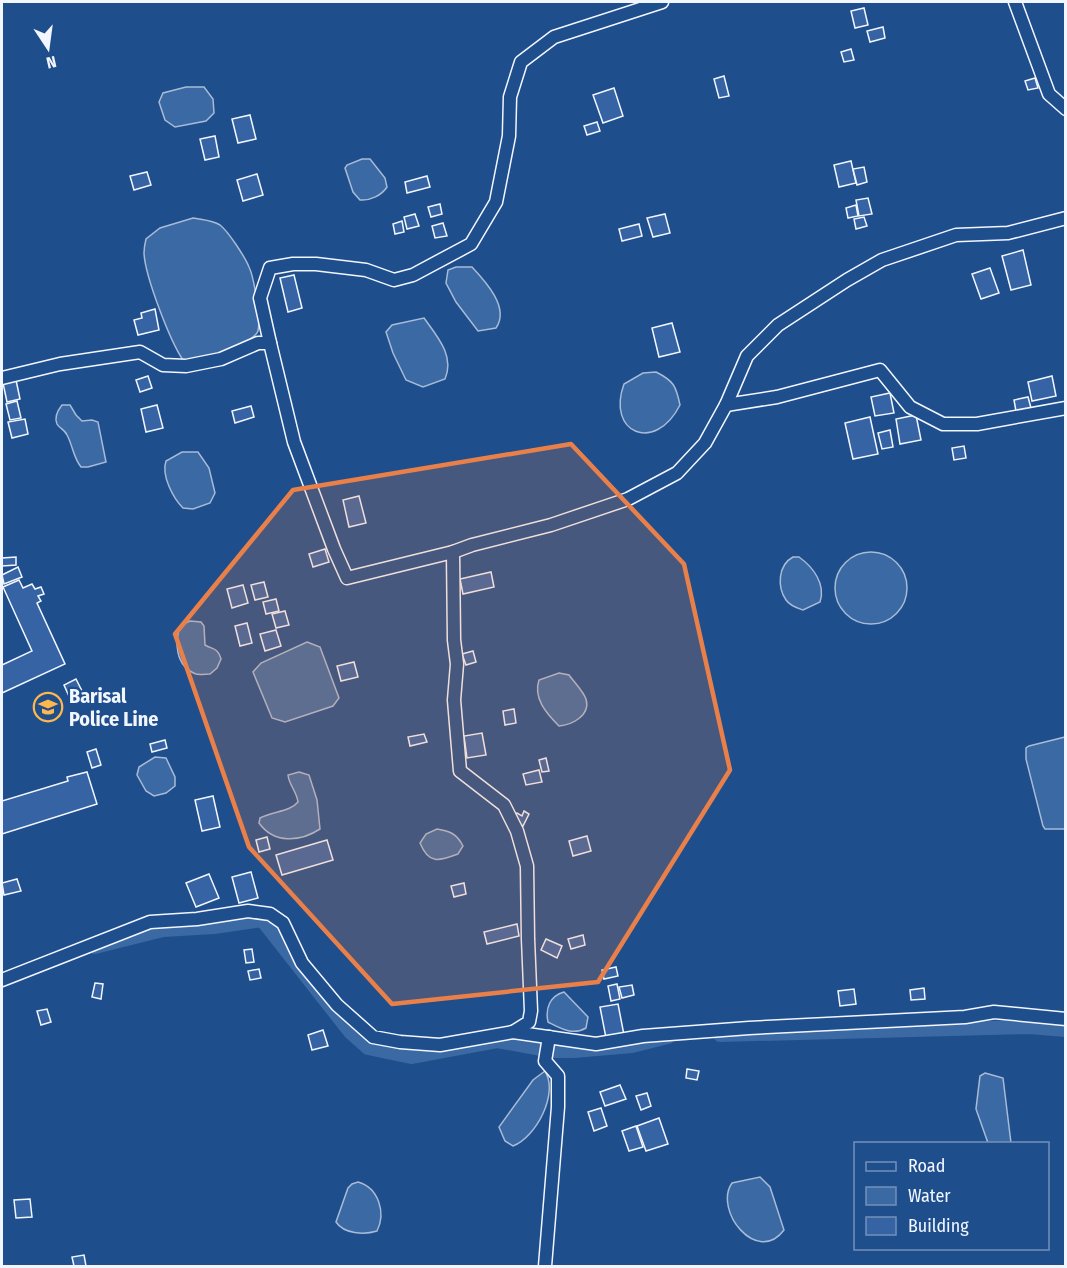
<svg xmlns="http://www.w3.org/2000/svg" width="1067" height="1268" viewBox="0 0 1067 1268" font-family="'Fira Sans Condensed',sans-serif">
<rect width="100%" height="100%" fill="#1f4e8c"/>
<g fill="#3b69a3" stroke="#a8bbd7" stroke-width="1.5">
<polygon points="186,87 204,87 213,99 214,113 206,121 175,127 165,120 159,102 163,93"/>
<path d="M362,159H370L385,178L387,187C382,195 370,201 360,200L353,192L345,168L347,165Z"/>
<path d="M193,218C203,220 212,220 220,225C228,231 245,257 249,267C254,277 261,320 258,331C255,340 225,353 215,357C205,360 193,361 183,360C170,341 145,276 144,253C144,249 145,243 146,239L160,228Z"/>
<path d="M456,267H472C486,282 510,308 496,328L478,331L456,302L446,283L448,270Z"/>
<path d="M424,318C437,336 455,356 445,379L423,387L406,380L393,353L386,332L392,325Z"/>
<path d="M656,372C674,381 676,386 680,405C655,454 606,433 624,384L643,373Z"/>
<path d="M62,405H70L76,415L82,421L92,420L98,422L106,462L88,467H81C73,457 73,446 67,435C65,430 59,428 57,424C54,417 58,410 62,405Z"/>
<path d="M182,452H198L209,468L215,493L210,503L193,509L183,508C173,498 161,475 166,461Z"/>
<circle cx="871" cy="588" r="36"/>
<path d="M793,557H799C813,567 826,584 820,602L803,610C797,608 790,606 786,600C777,587 778,565 793,557Z"/>
<path d="M190,621L201,622L204,626L205,645C214,650 218,648 221,659L217,668L210,674C206,674 199,675 196,674C175,666 174,641 181,625Z"/>
<polygon points="307,642 320,647 339,698 333,706 285,722 272,718 253,672 261,663"/>
<path d="M559,673L569,675C574,682 583,691 586,699C591,716 571,725 559,726C546,713 533,698 539,680Z"/>
<polygon points="1065,737 1065,829 1045,829 1043,826 1026,759 1026,748 1029,746"/>
<polygon points="155,757 166,758 175,777 175,786 166,793 154,796 146,791 137,775 139,767"/>
<path d="M299,772L309,775L317,800L320,829C300,842 274,844 259,823L260,818C273,811 290,812 298,802C297,792 289,785 288,775Z"/>
<path d="M437,829C450,831 457,834 463,846L458,854C439,861 429,865 420,843L426,834Z"/>
<path d="M564,992L588,1017L586,1028C573,1036 560,1028 548,1022C545,1008 550,996 564,992Z"/>
<path d="M545,1071C559,1094 536,1137 513,1146L505,1141L499,1127L533,1080Z"/>
<polygon points="985,1073 1003,1078 1011,1143 988,1143 976,1109 980,1076"/>
<path d="M760,1177L770,1187L784,1230C757,1266 713,1210 732,1183Z"/>
<path d="M358,1182C379,1188 386,1213 377,1231C364,1235 344,1234 336,1222L348,1188L352,1184Z"/>
</g>
<g fill="none" stroke-linecap="round" stroke-linejoin="round">
<g stroke="#3b69a3" stroke-width="14">
<polyline points="95,947 163,930 214,927 262,920 350,1032 368,1048 411,1057 497,1041 552,1051 574,1051 632,1046 668,1037"/>
<polyline points="720,1035 1029,1027 1066,1030"/>
</g>
</g>
<g fill="#3563a3" stroke="#f2f6ff" stroke-width="1.5">
<polygon points="864,8 868,25 855,28 851,11"/>
<polygon points="883,27 885,38 870,42 867,31"/>
<polygon points="851,49 854,60 844,62 841,52"/>
<polygon points="724,76 729,96 719,98 714,79"/>
<polygon points="1035,78 1038,88 1028,90 1025,81"/>
<polygon points="614,88 623,116 603,123 593,95"/>
<polygon points="250,115 256,139 238,143 232,119"/>
<polygon points="597,122 600,131 587,135 584,126"/>
<polygon points="215,136 219,157 205,160 200,139"/>
<polygon points="851,161 856,183 839,187 834,165"/>
<polygon points="864,167 867,182 857,185 853,169"/>
<polygon points="147,172 151,185 134,190 130,176"/>
<polygon points="257,174 263,195 243,201 237,180"/>
<polygon points="427,176 430,187 407,193 405,182"/>
<polygon points="868,198 872,214 859,216 856,200"/>
<polygon points="440,204 442,214 431,217 428,207"/>
<polygon points="856,205 858,216 848,218 846,208"/>
<polygon points="415,214 419,226 407,229 404,217"/>
<polygon points="665,214 670,233 653,237 647,218"/>
<polygon points="864,217 867,226 856,229 854,219"/>
<polygon points="402,221 404,232 395,234 393,224"/>
<polygon points="443,223 447,236 435,238 432,226"/>
<polygon points="639,224 642,236 622,241 619,229"/>
<polygon points="1023,250 1031,285 1011,290 1002,256"/>
<polygon points="990,268 999,293 981,299 972,274"/>
<polygon points="294,275 302,308 288,312 280,278"/>
<polygon points="155,309 159,330 138,335 134,320 142,318 141,313"/>
<polygon points="672,323 680,352 659,357 652,328"/>
<polygon points="148,376 152,388 140,392 136,380"/>
<polygon points="1052,376 1056,396 1032,401 1028,382"/>
<polygon points="16,380 20,399 7,402 3,383"/>
<polygon points="890,393 894,413 875,416 871,397"/>
<polygon points="1028,397 1031,408 1016,411 1014,400"/>
<polygon points="17,401 21,418 10,420 6,404"/>
<polygon points="157,405 163,428 146,432 141,409"/>
<polygon points="251,406 254,417 235,423 232,411"/>
<polygon points="916,415 921,440 900,444 896,419"/>
<polygon points="870,417 878,454 853,459 845,423"/>
<polygon points="25,419 28,434 12,438 8,422"/>
<polygon points="890,430 893,447 882,449 878,433"/>
<polygon points="964,446 966,458 954,460 952,448"/>
<polygon points="359,496 366,523 349,527 343,500"/>
<polygon points="325,549 329,562 313,567 309,554"/>
<polygon points="16,557 16,565 2,566 2,558"/>
<polygon points="18,567 22,577 4,584 2,575"/>
<polygon points="491,572 494,587 463,594 460,579"/>
<polygon points="19,580 23,588 32,584 35,589 41,587 44,594 38,596 41,601 37,603 65,664 2,693 2,665 32,651 3,587"/>
<polygon points="264,582 268,597 255,600 251,585"/>
<polygon points="243,585 248,603 232,608 227,589"/>
<polygon points="276,599 279,611 266,614 263,602"/>
<polygon points="285,611 289,625 276,628 272,614"/>
<polygon points="247,623 252,643 240,646 235,626"/>
<polygon points="276,630 281,646 265,651 260,634"/>
<polygon points="473,651 476,662 466,665 462,654"/>
<polygon points="354,662 358,677 341,681 337,666"/>
<polygon points="76,679 85,697 72,703 64,685"/>
<polygon points="514,709 516,723 505,725 503,711"/>
<polygon points="482,733 486,755 467,758 464,736"/>
<polygon points="424,734 427,742 410,746 408,737"/>
<polygon points="165,740 167,748 152,752 150,744"/>
<polygon points="96,749 101,765 92,768 87,752"/>
<polygon points="546,758 549,771 542,772 539,760"/>
<polygon points="539,770 542,782 526,785 523,774"/>
<polygon points="87,772 97,804 2,834 2,801 68,781 67,777"/>
<polygon points="213,796 220,827 202,831 195,800"/>
<polygon points="524,811 529,814 523,826 513,821 517,813 522,816"/>
<polygon points="587,836 591,851 573,856 569,841"/>
<polygon points="267,837 270,849 259,852 256,840"/>
<polygon points="327,840 333,860 282,875 276,855"/>
<polygon points="251,872 258,898 239,903 232,877"/>
<polygon points="209,874 219,898 196,907 186,883"/>
<polygon points="17,879 21,891 4,895 2,883"/>
<polygon points="464,883 466,894 454,897 451,886"/>
<polygon points="517,924 519,936 487,944 484,932"/>
<polygon points="583,935 585,945 571,949 568,939"/>
<polygon points="546,939 562,946 557,958 541,950"/>
<polygon points="252,949 254,962 246,963 244,950"/>
<polygon points="616,967 618,976 604,979 602,970"/>
<polygon points="259,969 261,978 250,980 248,971"/>
<polygon points="95,983 103,984 101,999 92,997"/>
<polygon points="617,984 620,999 611,1001 608,986"/>
<polygon points="632,985 634,995 622,998 619,987"/>
<polygon points="924,988 925,999 911,1000 910,990"/>
<polygon points="854,989 856,1004 840,1006 838,991"/>
<polygon points="618,1004 624,1035 606,1038 600,1007"/>
<polygon points="47,1009 51,1022 41,1025 37,1011"/>
<polygon points="323,1030 328,1046 312,1050 308,1035"/>
<polygon points="687,1069 699,1071 697,1080 686,1078"/>
<polygon points="620,1085 626,1099 605,1106 600,1092"/>
<polygon points="647,1093 651,1106 641,1110 636,1096"/>
<polygon points="601,1108 607,1126 594,1131 588,1112"/>
<polygon points="659,1118 668,1144 646,1151 637,1126"/>
<polygon points="636,1126 643,1147 629,1151 622,1131"/>
<polygon points="30,1199 32,1217 16,1218 14,1200"/>
<polygon points="84,1255 86,1266 74,1266 72,1257"/>
</g>
<g fill="none" stroke-linecap="round" stroke-linejoin="round">
<g stroke="#f2f6ff" stroke-width="15">
<g id="street">
<polyline points="1015,2 1049,94 1066,109"/>
<polyline points="270,343 260,298 270,268 293,264 316,264 366,270 394,280 413,275 471,244 496,202 509,136 510,97 521,62 554,37 662,2"/>
<polyline points="2,378 60,364 140,352 163,365 186,366 221,359 258,343 270,343 294,442 334,549 347,578 453,552"/>
<polyline points="726,405 777,397 880,370 910,407 943,424 977,424 1066,408"/>
<polyline points="2,980 150,922 197,919 248,911 270,914 283,923 302,963 337,1005 373,1037 400,1042 440,1045 513,1032 596,1044 643,1036 749,1028 965,1017 994,1012 1066,1019"/>
<polyline points="513,1032 529,1022 531,1011 528,939 527,866 517,831 504,805 460,771 454,700 457,664 454,640 453,552 472,545 551,525 628,499 677,473 705,443 726,405 747,356 778,325 847,280 882,260 956,235 1008,233 1066,218"/>
<polyline points="545,1266 558,1107 558,1076 545,1061 549,1037"/>
</g>
</g>
<use href="#street" stroke="#1f4e8c" stroke-width="12"/>
</g>
<path fill="#ea8049" fill-opacity="0.2" stroke="#ea8049" stroke-width="4.5" stroke-linejoin="round" d="M571,444L684,564L730,770L598,982L392,1004L249,847L175,634L293,490Z"/>
<defs>
<g id="school-ring" transform="scale(1.5)"><circle r="9.5" fill="#1f4e8c" stroke="#ffb74d" stroke-width="1.5"/><path d="M0-5L7-2L0 1L-7-2ZM-4 1L0 2.5L4 1V4Q0 6-4 4Z" fill="#ffb74d"/></g>
</defs>
<g fill-rule="evenodd">
<use href="#school-ring" x="48" y="707"/>
</g>
<g text-anchor="middle" stroke-width="4.5" stroke-linejoin="round" paint-order="stroke">
<g font-size="20" font-weight="bold" fill="#f2f6ff" stroke="#1f4e8c" text-anchor="start">
<text x="69" y="703">Barisal<tspan x="69" dy="23">Police Line</tspan></text>
</g>
</g>
<rect width="1067" height="1268" fill="none" stroke="#f2f6ff" stroke-width="6"/>
<rect x="854" y="1142" width="195" height="108" fill="#1f4e8c" stroke="#7391ba" stroke-width="1.5"/>
<rect x="866" y="1162" width="30" height="9" fill="#1f4e8c" stroke="#7391ba" stroke-width="1.5"/>
<text x="908" y="1172" font-size="18" fill="#f2f6ff">Road</text>
<rect x="866" y="1187" width="30" height="18" fill="#3b69a3" stroke="#7391ba" stroke-width="1.5"/>
<text x="908" y="1202" font-size="18" fill="#f2f6ff">Water</text>
<rect x="866" y="1217" width="30" height="18" fill="#3563a3" stroke="#7391ba" stroke-width="1.5"/>
<text x="908" y="1232" font-size="18" fill="#f2f6ff">Building</text>
<g transform="translate(48 48) rotate(167)" stroke="#1f4e8c" stroke-width="4.5" paint-order="stroke">
<path d="M0-4.5L10 22L0 15L-10 22Z" fill="#f2f6ff"/>
<text y="-9" font-size="16" font-weight="bold" text-anchor="middle" fill="#f2f6ff">N</text>
</g>
</svg>
